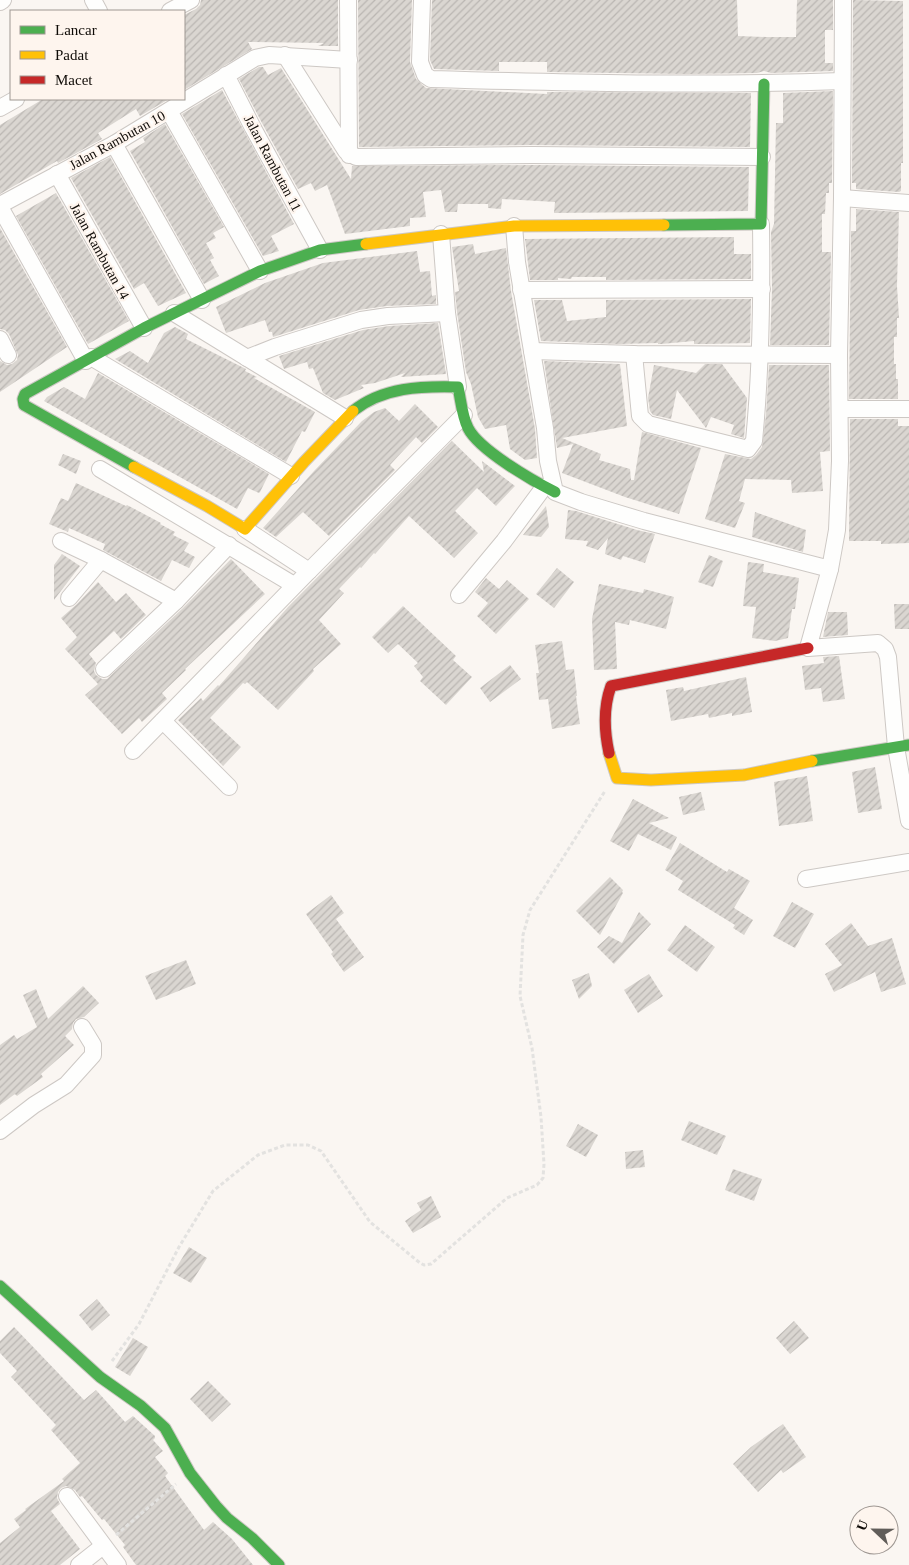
<svg xmlns="http://www.w3.org/2000/svg" width="909" height="1565" viewBox="0 0 909 1565" font-family="'Times New Roman',serif">
<defs>
<pattern id="building-hatch" width="6" height="6" patternUnits="userSpaceOnUse" patternTransform="scale(1.25)"><rect width="6" height="6" fill="#dad6d1"/><path d="M-1 1l2-2M0 6l6-6M5 7l2-2" fill="none" stroke="#bab6b2"/></pattern>
</defs>
<rect width="100%" height="100%" fill="#faf6f2"/>
<g fill="url(#building-hatch)">
<polygon points="201,0 338,0 338,46 318,46 324,43 248,42 252,49 184,90 184,15 196,9 200,5"/>
<polygon points="358,0 412,0 410,62 416,79 426,88 547,94 547,92 751,93 750,147 532,145 359,147"/>
<polygon points="432,0 737,0 738,36 766,37 796,37 797,0 833,0 833,30 825,30 825,63 833,63 833,71 771,73 764,71 757,73 688,74 547,72 547,62 499,62 499,71 434,69 430,60"/>
<polygon points="853,0 903,1 903,163 901,163 901,191 899,192 856,189 856,183 852,183"/>
<polygon points="259,67 263,67 268,75 281,68 351,179 352,166 532,165 749,167 748,211 554,213 555,202 502,199 501,209 488,208 488,204 458,204 457,212 445,212 441,190 423,192 426,217 410,218 410,226 345,234 327,185 315,191 311,183 298,189 262,123 239,79"/>
<polygon points="222,90 294,224 271,236 279,251 263,256 182,114"/>
<polygon points="833,91 832,183 829,183 829,193 826,193 825,214 822,214 822,252 831,252 829,345 770,345 772,289 771,232 774,224 776,123 783,123 783,93"/>
<polygon points="43,99 169,99 140,116 136,109 98,133 102,139 58,163 57,161 0,194 0,125"/>
<polygon points="165,124 224,227 213,233 216,238 206,243 214,258 210,260 219,276 204,284 130,151 145,142 143,138"/>
<polygon points="110,157 186,293 158,306 144,283 134,289 71,178"/>
<polygon points="56,193 129,321 88,344 16,216"/>
<polygon points="856,209 899,212 897,286 899,318 897,318 897,337 894,337 894,364 896,364 896,379 898,379 898,399 849,399 851,231 856,231"/>
<polygon points="0,228 67,347 0,392 0,361 7,365 12,364 17,360 18,355 9,334 5,330 0,329"/>
<polygon points="734,237 734,254 751,254 751,279 606,280 606,277 572,277 571,279 558,278 558,280 530,280 525,239"/>
<polygon points="473,244 475,254 506,248 511,291 535,429 537,458 525,460 510,449 506,425 485,429 478,417 471,384 466,372 457,312 455,292 459,291 452,247"/>
<polygon points="417,251 420,272 430,271 432,296 436,295 436,304 387,306 359,310 273,337 272,332 269,332 265,320 226,333 216,307 265,283 323,263"/>
<polygon points="751,299 750,343 708,344 694,344 694,341 661,344 658,344 658,343 619,344 541,341 534,300 562,300 567,321 606,317 606,300"/>
<polygon points="438,323 446,374 401,377 405,373 375,383 361,385 364,388 335,400 323,393 313,368 309,369 307,362 284,369 279,356 363,330 389,326"/>
<polygon points="175,327 188,334 186,339 246,369 245,371 257,377 254,378 315,412 305,432 302,431 286,462 115,359 130,351 148,363 164,333"/>
<polygon points="544,361 620,364 627,426 562,438 601,454 599,460 630,469 631,480 634,480 642,432 701,448 679,514 625,497 562,473 573,444 557,448"/>
<polygon points="705,364 722,364 747,398 744,438 731,434 734,425 711,417 706,428 677,390 671,419 653,415 650,411 648,398 654,365 696,373"/>
<polygon points="769,365 829,365 830,451 820,452 823,491 792,493 791,480 745,479 739,501 745,503 735,528 705,519 725,454 751,459 756,455 762,447 766,415"/>
<polygon points="98,373 269,474 260,492 259,493 248,488 237,509 44,401 47,397 64,387 85,399"/>
<polygon points="415,404 438,427 422,443 416,437 390,465 395,470 329,536 303,512 276,537 263,528 314,471 362,421 374,412 385,408 399,421"/>
<polygon points="850,419 898,419 898,426 909,426 909,543 881,544 881,541 849,541"/>
<polygon points="452,441 484,472 482,461 515,486 496,506 477,488 455,511 478,533 454,558 409,516 375,554 374,553 361,568 360,567 339,589 344,593 319,620 341,644 313,669 314,671 278,710 247,682 245,684 243,683 210,718 241,747 223,766 178,720 201,698 203,701 218,685 219,686 288,607"/>
<polygon points="63,454 81,461 76,474 58,465"/>
<polygon points="76,483 126,506 127,505 161,523 160,524 175,532 173,535 189,543 184,551 195,557 189,568 172,560 161,581 103,550 105,544 69,528 68,532 49,524 61,498 68,501"/>
<polygon points="546,506 549,527 541,537 523,535"/>
<polygon points="568,510 576,511 637,530 655,534 645,563 623,556 621,560 605,554 608,538 598,550 586,546 588,541 565,539"/>
<polygon points="755,512 806,530 803,552 752,537"/>
<polygon points="62,554 80,566 54,600 54,565"/>
<polygon points="709,555 723,561 713,587 698,582"/>
<polygon points="231,559 265,594 185,669 186,670 162,693 167,699 142,722 139,718 122,734 85,695 98,684 65,649 77,637 61,618 77,604 98,582 116,602 126,593 146,615 121,639 114,631 89,654 96,663 94,671 96,675 102,679 107,679 183,608"/>
<polygon points="748,562 764,564 763,572 799,578 795,609 792,609 788,638 775,641 752,638 756,607 743,606"/>
<polygon points="557,568 574,582 554,608 536,594"/>
<polygon points="486,578 499,589 507,580 529,599 496,634 477,616 488,603 475,592"/>
<polygon points="599,584 643,593 644,589 674,597 666,629 630,620 629,625 615,622 617,669 594,670 592,619"/>
<polygon points="894,604 909,604 909,629 895,629"/>
<polygon points="403,606 456,656 453,660 472,677 446,705 420,681 423,677 414,666 418,663 398,644 388,653 372,637"/>
<polygon points="828,612 847,612 848,635 823,637"/>
<polygon points="562,641 566,670 574,669 577,696 576,696 580,724 552,729 548,699 539,700 536,673 539,673 535,645"/>
<polygon points="839,656 845,699 823,702 821,688 805,690 802,666 824,663 823,657"/>
<polygon points="510,665 521,679 490,702 480,688"/>
<polygon points="746,677 752,712 732,716 732,713 709,718 708,714 671,721 666,690 683,687 684,691"/>
<polygon points="875,767 882,809 858,813 852,772"/>
<polygon points="807,776 813,821 779,826 774,782"/>
<polygon points="701,792 705,810 683,815 679,797"/>
<polygon points="633,799 669,818 649,823 677,837 671,850 638,834 629,851 610,841"/>
<polygon points="680,843 727,872 729,869 750,881 734,908 753,920 744,935 733,928 735,925 678,890 683,881 665,870"/>
<polygon points="610,877 623,890 622,892 623,893 600,935 576,911"/>
<polygon points="331,895 344,913 336,919 364,957 344,972 331,954 333,952 306,914"/>
<polygon points="792,902 814,914 795,948 773,936"/>
<polygon points="639,912 651,924 614,964 597,947 609,936 622,943"/>
<polygon points="851,923 868,946 892,938 906,984 881,992 875,972 834,992 825,974 842,965 825,944"/>
<polygon points="685,925 715,947 697,972 667,950"/>
<polygon points="186,960 196,984 156,1000 145,976"/>
<polygon points="589,973 592,986 579,999 572,980"/>
<polygon points="649,974 663,996 638,1013 624,990"/>
<polygon points="83,986 99,1003 84,1017 76,1019 73,1023 72,1029 65,1036 74,1045 41,1074 43,1077 17,1096 15,1094 0,1105 0,1045 14,1035 17,1039 37,1027 23,995 36,989 48,1019"/>
<polygon points="689,1121 726,1136 717,1155 681,1140"/>
<polygon points="578,1124 598,1135 586,1157 566,1146"/>
<polygon points="643,1150 645,1167 626,1169 625,1152"/>
<polygon points="733,1169 762,1179 754,1201 725,1190"/>
<polygon points="431,1196 441,1217 413,1233 405,1221 421,1210 417,1203"/>
<polygon points="189,1247 207,1258 191,1283 173,1273"/>
<polygon points="97,1299 110,1315 92,1331 79,1315"/>
<polygon points="794,1321 809,1338 790,1354 776,1338"/>
<polygon points="14,1327 84,1400 96,1390 125,1422 133,1416 155,1436 155,1438 153,1440 163,1451 155,1457 168,1473 165,1476 204,1530 213,1522 232,1539 253,1565 136,1565 123,1547 125,1545 104,1519 102,1520 82,1496 80,1497 75,1490 66,1486 61,1488 58,1492 57,1498 60,1504 51,1511 80,1549 60,1565 0,1565 0,1543 20,1527 14,1519 26,1510 25,1509 64,1481 62,1479 80,1463 51,1430 56,1425 11,1377 17,1371 0,1353 0,1341"/>
<polygon points="133,1338 148,1347 130,1376 115,1367"/>
<polygon points="208,1381 231,1404 212,1422 190,1399"/>
<polygon points="783,1424 806,1457 783,1473 781,1470 758,1492 733,1464 751,1447"/>
</g>
<g fill="none" stroke-linecap="round" stroke-linejoin="round">
<g stroke="#cdc8c4" stroke-width="18">
<g id="street">
<polyline points="93,0 99,11"/>
<polyline points="348,0 349,155"/>
<path d="M422,0L420,62L425,75L431,79C568,83 705,86 842,81"/>
<polyline points="0,2 3,0"/>
<polyline points="170,11 191,0"/>
<polyline points="285,55 346,151 356,157 532,155 762,157"/>
<polyline points="226,75 253,128 320,250"/>
<polyline points="0,108 16,99"/>
<polyline points="169,111 260,271"/>
<polyline points="114,144 202,300"/>
<polyline points="57,174 144,328"/>
<polyline points="842,198 909,203"/>
<polyline points="0,205 114,144 255,58 269,55 349,60"/>
<polyline points="0,207 86,361"/>
<polyline points="514,226 517,262 545,428 548,461 555,492 581,502 644,521 830,569 837,530 840,461 839,355 842,198 843,0"/>
<polyline points="441,234 447,313 458,387"/>
<polyline points="521,290 762,289"/>
<polyline points="174,313 345,418"/>
<polyline points="0,339 8,355"/>
<polyline points="532,351 634,354 839,355"/>
<path d="M634,354L640,416L648,424L748,449L754,441C761,369 762,296 761,224"/>
<polyline points="91,357 291,476"/>
<polyline points="247,358 275,347 361,320 388,316 447,313"/>
<polyline points="840,409 909,409"/>
<polyline points="100,469 294,585"/>
<polyline points="245,529 309,571 464,415"/>
<polyline points="61,541 101,560 176,601 229,545"/>
<polyline points="830,569 808,648 878,643 885,649 888,657 896,747 909,821"/>
<polyline points="459,595 504,541 544,487"/>
<polyline points="69,598 101,560"/>
<polyline points="104,669 176,601"/>
<polyline points="163,721 229,787"/>
<polyline points="133,751 309,571"/>
<polyline points="806,879 909,862"/>
<polyline points="0,1131 34,1105 66,1085 93,1055 93,1045 82,1027"/>
<polyline points="67,1496 118,1565"/>
<polyline points="79,1565 103,1546"/>
</g>
</g>
<g stroke="#cdc8c4" stroke-width="13">
<g id="fast">
<polyline points="664,225 761,224 764,84"/>
<path d="M353,411C383,387 421,386 458,387C461,401 462,416 468,428C479,450 533,481 555,492"/>
<polyline points="134,467 24,405 23,399 25,394 144,328 260,271 320,250 366,244"/>
<polyline points="812,761 909,745"/>
<polyline points="0,1286 100,1377 141,1406 165,1428 190,1473 216,1506 227,1518 252,1538 279,1565"/>
</g>
</g>
<g stroke="#cdc8c4" stroke-width="13">
<g id="slow">
<polyline points="366,244 514,226 664,225"/>
<polyline points="134,467 207,506 245,529 304,462 353,411"/>
<polyline points="609,753 617,778 651,780 744,775 812,761"/>
</g>
</g>
<g stroke="#cdc8c4" stroke-width="13">
<path id="jam" d="M609,753C604,730 603,708 611,686L808,648"/>
</g>
<g stroke="#e3e2e0" stroke-width="3" stroke-dasharray="4 2.5" stroke-linecap="butt">
<polyline points="112,1361 139,1324 179,1247 213,1191 258,1155 285,1145 308,1145 321,1151 370,1222 420,1263 424,1265 431,1264 507,1198 537,1185 543,1178 544,1164 541,1117 532,1048 520,996 523,935 530,910 605,791"/>
<polyline points="116,1535 176,1484"/>
</g>
<use href="#street" stroke="#fefefd" stroke-width="16"/>
<use href="#fast" stroke="#4caf50" stroke-width="11"/>
<use href="#slow" stroke="#ffc107" stroke-width="11"/>
<use href="#jam" stroke="#c62828" stroke-width="11"/>
</g>
<g text-anchor="middle" stroke-width="4.5" stroke-linejoin="round" paint-order="stroke">
<g font-size="14" fill="#0f0b07" stroke="#fef5ee">
<text transform="translate(117 140) rotate(-29)" y="5">Jalan Rambutan 10</text>
<text transform="translate(273 163) rotate(62)" y="5">Jalan Rambutan 11</text>
<text transform="translate(100 251) rotate(61)" y="5">Jalan Rambutan 14</text>
</g>
</g>
<rect x="10" y="10" width="175" height="90" fill="#fef5ee" stroke="#9e9792"/>
<rect x="20" y="26" width="25" height="8" fill="#4caf50" stroke="#9e9792"/>
<text x="55" y="35" font-size="15" fill="#0f0b07">Lancar</text>
<rect x="20" y="51" width="25" height="8" fill="#ffc107" stroke="#9e9792"/>
<text x="55" y="60" font-size="15" fill="#0f0b07">Padat</text>
<rect x="20" y="76" width="25" height="8" fill="#c62828" stroke="#9e9792"/>
<text x="55" y="85" font-size="15" fill="#0f0b07">Macet</text>
<g transform="translate(874 1530) rotate(292)"><circle r="24" fill="#fef5ee" stroke="#9e9792"/>
<path d="M0-4L9 19L0 12L-9 19Z" fill="#615d59"/>
<text y="-8" font-size="14" font-weight="bold" text-anchor="middle" fill="#0f0b07">U</text>
</g>
</svg>
